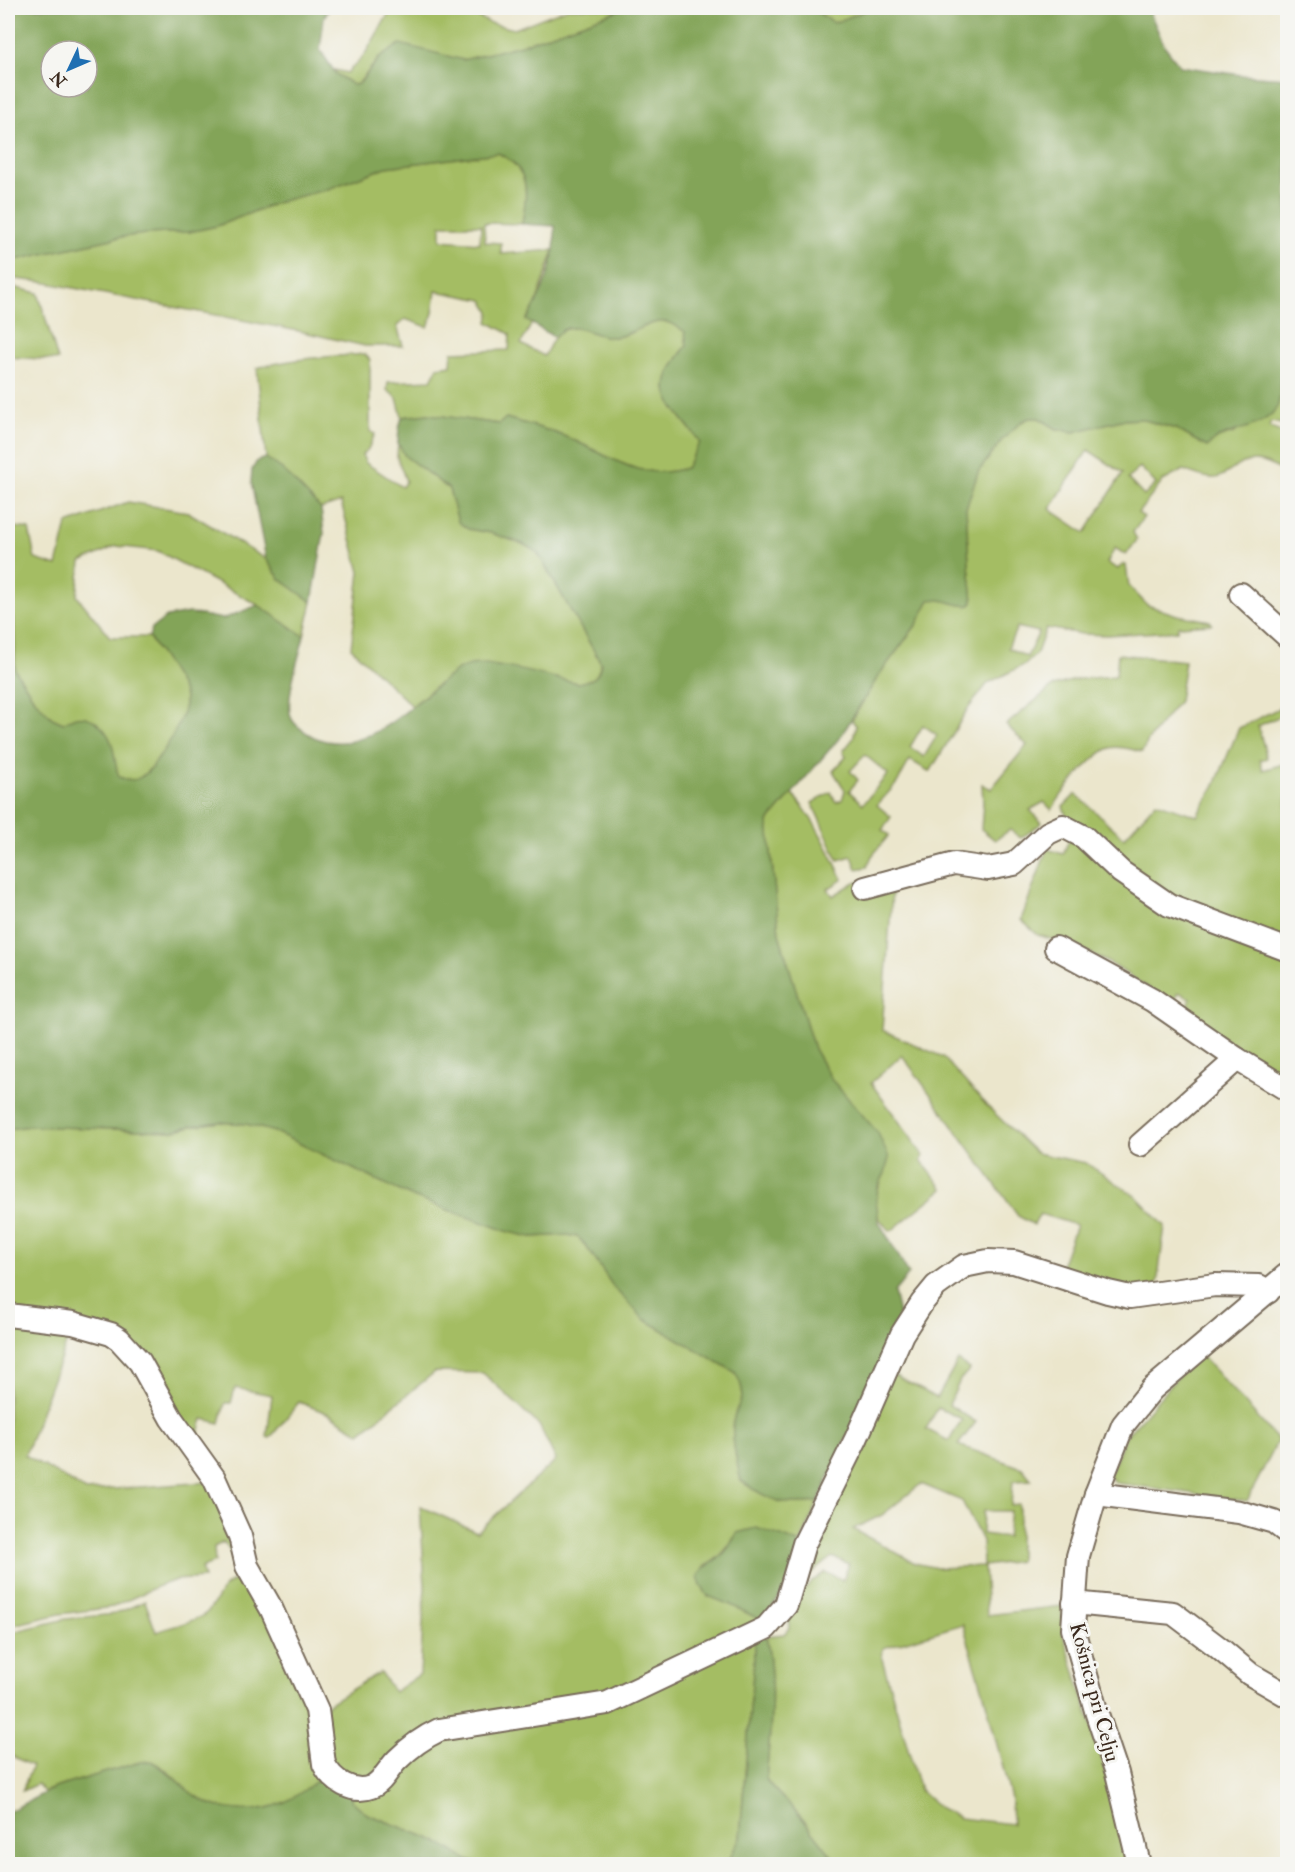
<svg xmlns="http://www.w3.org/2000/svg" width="1295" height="1872" viewBox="0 0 1295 1872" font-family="'IM FELL Double Pica',serif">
<rect width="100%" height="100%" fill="#f6f6f2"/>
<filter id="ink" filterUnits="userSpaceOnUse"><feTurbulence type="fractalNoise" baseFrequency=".0167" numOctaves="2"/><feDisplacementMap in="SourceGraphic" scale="12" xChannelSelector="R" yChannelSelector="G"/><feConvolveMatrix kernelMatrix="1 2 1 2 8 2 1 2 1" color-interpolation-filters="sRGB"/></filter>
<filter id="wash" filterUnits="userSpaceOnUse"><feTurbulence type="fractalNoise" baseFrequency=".008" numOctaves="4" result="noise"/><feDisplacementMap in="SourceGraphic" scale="24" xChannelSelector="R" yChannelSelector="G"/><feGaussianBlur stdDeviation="1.35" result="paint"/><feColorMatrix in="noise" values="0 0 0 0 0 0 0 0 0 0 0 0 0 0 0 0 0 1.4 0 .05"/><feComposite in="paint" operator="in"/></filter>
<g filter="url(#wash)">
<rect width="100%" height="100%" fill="#ebe6cc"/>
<g fill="#a4bd63" stroke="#707440" stroke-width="1.5" fill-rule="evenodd">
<polygon points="392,8 470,8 478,17 490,23 514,29 568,8 625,8 521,45 480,56 463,60 434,53 379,58 358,84 353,85 336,74 335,70 347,73 365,54"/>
<polygon points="811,8 872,8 834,23"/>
<path d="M498,153C532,170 527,192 522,224L484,223L485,242L501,243V254L554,250L535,307L527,320L532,323L521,344L544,356C550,347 554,331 567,329C585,324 603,341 621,336C647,330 658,309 685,332L687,346C647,393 672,402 700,442L687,468C641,482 612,457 573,440C552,430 529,425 506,418L499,424L428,414L402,417L397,398L387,390L388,382L431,380L438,367L451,365L452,352L509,350L510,334L488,322L490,312L483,300L436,291L433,313L428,327L405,319L397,326L403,346H365L299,331L42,282L8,278V259L15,260L121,237L145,234L189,232L217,226L281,201L328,189L386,167ZM441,225H481L480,243L441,240Z"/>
<polygon points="8,286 38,293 58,360 8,357"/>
<path d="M365,354L370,360V431L375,434L368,449L362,455L366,463L402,487L406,481L397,457L398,443L405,456L449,489L459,522L468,529L491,533L523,544L537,552L601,663C598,679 593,680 578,683L487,664L471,665L435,687L412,706L351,648L360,572L341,502L321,509L282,469L266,458L257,368C292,358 329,357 365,354Z"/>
<path d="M1287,371V425L1271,422L1269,427L1287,435V476C1272,463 1254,455 1236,467C1230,471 1223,477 1215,478C1205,479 1193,473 1183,470L1163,481L1138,513L1144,517L1133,532L1137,540L1126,555L1115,548L1107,563L1118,569L1123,564L1126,566L1129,586L1147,605L1177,615L1210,621L1212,624L1178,626L1177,631L1107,635L1082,634L1046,628L1037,653L1026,664L988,683L967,710L930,772L910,760L897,783L877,805L891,817L882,830L889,835L872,856L867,867L857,869L852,856L838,860L812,803L831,792L836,802L842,800L845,790L833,771L846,757L843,751L853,739L856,726L852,720L879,675L917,624L930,599C944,597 957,608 971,605L973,601L969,565L966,508L978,472L1002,440L1021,422L1029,418H1039L1057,429L1074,432L1121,420L1141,419L1176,429L1207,447L1217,438L1234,433L1280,399L1279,382L1282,373ZM1088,450L1123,473L1085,533L1050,509ZM1140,467L1156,484L1144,496L1128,479ZM1017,627L1039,632L1027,657L1008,648ZM923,725L937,735L924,757L910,747ZM865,755L888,774L863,804L849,791L858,780L850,771Z"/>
<path d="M128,502L188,512L266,559L280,579L312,602L304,636L258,605L158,551L116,546L81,562L77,596L110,637H149C158,652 182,683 185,697C188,715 157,767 141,777C135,781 126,780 119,777L115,768L111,743L76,717L63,723L52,718L34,699L15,670L14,621L8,609V526L29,529L35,559L57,566L67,524Z"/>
<path d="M1118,654L1185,661L1179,701L1149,739L1142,752C1133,750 1119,745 1110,748C1092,755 1061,793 1052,810L1044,802L1030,810L1042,823L1021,838L1010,830L995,840L981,829L983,803L982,784L991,789L1027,745L1006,725L1053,686L1079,679L1116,676Z"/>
<polygon points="1287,704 1287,713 1258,726 1267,758 1260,760 1263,770 1287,763 1287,941 1163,895 1066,815 1063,807 1076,794 1124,838 1156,802 1197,816 1215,785 1239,728"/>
<path d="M792,794C815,818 828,850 843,879L828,889L833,896L855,882L893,879L882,1030L943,1057L987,1106L1036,1153L1086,1163L1137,1197L1165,1226L1157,1285L1137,1290L1060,1269L1076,1225L1040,1214L1034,1225L1018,1216L902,1055L871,1083L924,1156L921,1160L943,1189L891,1231C887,1227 880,1221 878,1216C872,1202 879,1185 885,1173L814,1049L779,934L768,822Z"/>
<polygon points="1073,830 1129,881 1287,950 1287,1079 1186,1014 1190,999 1179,992 1173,1004 1113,965 1080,948 1038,935 1021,920 1047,849 1063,854"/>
<path d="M220,1122L246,1124L275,1132L413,1197L509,1232L531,1237L568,1235L578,1237L644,1319L735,1372C752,1402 734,1400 733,1425C732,1444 737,1462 741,1481C772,1501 780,1506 818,1502L800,1544L737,1533C727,1549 720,1559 703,1567L708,1596L731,1605L763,1621L606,1700L433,1727L366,1784L332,1769L321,1708L380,1672L394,1692L420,1674L425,1586L420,1506L477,1532L556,1460L539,1425L483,1373L435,1372L360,1433L329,1414L299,1402L270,1438L267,1437L272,1395L235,1388L231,1403H225L220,1423L203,1419L196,1442L127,1340L8,1311V1129L29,1126L171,1131L191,1126Z"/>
<polygon points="8,1320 72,1328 25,1455 86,1491 209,1482 218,1502 237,1562 224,1542 214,1547 215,1562 201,1568 204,1578 176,1580 156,1587 113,1607 60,1614 8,1626 8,1528 14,1527 12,1514 8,1514"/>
<polygon points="1199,1353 1278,1440 1247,1501 1116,1483 1109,1476 1125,1437"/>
<path d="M958,1361L970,1369L960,1380L949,1405L976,1422L958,1445L1022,1468L1032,1480L1013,1481L1011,1505L1019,1504V1561L984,1566L987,1615L1062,1606L1063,1634L1098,1745L1129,1864H838C823,1845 808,1824 791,1806C782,1797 773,1790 766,1779C770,1733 776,1680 766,1636L784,1634L789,1628C785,1599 805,1588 825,1572L843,1580L849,1564L832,1557L799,1582L890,1373L937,1398ZM938,1408L962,1419L949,1441L926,1429ZM921,1484L962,1501L982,1541L983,1566L937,1568L915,1563L853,1529L882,1515ZM983,1511H1010L1007,1537L982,1534ZM963,1624L984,1694L1011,1799L1012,1824L959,1818L938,1807L920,1790L882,1659L883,1648Z"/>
<path d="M235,1580L244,1581L254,1590L308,1702L324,1775C309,1787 293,1802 274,1807C244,1816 209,1809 186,1789C170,1775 163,1761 140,1762L54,1788L44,1792L37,1784L22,1791L32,1766L8,1754V1633L66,1619L115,1614L145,1601L156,1632C169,1627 194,1622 205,1614C219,1604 216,1588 235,1580Z"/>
<polygon points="754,1639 754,1660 740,1837 727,1864 478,1864 467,1860 436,1841 367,1814 351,1800 351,1795 428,1740 558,1716"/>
</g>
<g fill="#83a459" stroke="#5f673c" stroke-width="1.5" fill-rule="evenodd">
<path d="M8,8H330L324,17L320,50L336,74L353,85L359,84L379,58L400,44L463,60L521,45L625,8H811L834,23L872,8H1148L1164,45L1180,66L1241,75L1287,78L1288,371L1282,373C1277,386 1283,399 1276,409C1262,428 1237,428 1218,438C1214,440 1210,444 1207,447L1176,429L1141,419L1121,420L1074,432L1057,429L1039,418H1029L1021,422L1002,440L978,472L966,508L969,565L973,601L971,605C957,608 944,597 930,600L917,624L879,675L841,736L768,822L779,934L814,1049L832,1080L878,1133L889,1158L885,1173L878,1187L876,1200L879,1222L909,1274L894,1292L900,1318L818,1502C780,1506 772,1501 741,1481C737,1462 732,1444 733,1425C734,1401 752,1402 735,1372L644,1319L614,1288L587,1247L578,1237L568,1235L531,1237L509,1232L413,1197L275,1132L246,1124L220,1122L191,1126L172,1131L29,1126L8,1129V609L14,621L15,670L34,699L52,718L63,723C67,721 72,718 76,717C93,714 107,730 112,744C115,755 115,766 119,777C126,780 135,781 141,777C157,767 188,715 185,697C182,683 158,652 149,637L152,628L167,617L189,613L223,619L258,605L304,636C300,654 282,706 293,721C297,727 308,734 314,737C359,757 400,716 433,689C445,680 455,668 471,665C490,660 555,679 578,683C593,680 598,679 601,663L537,552L523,544L491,533L468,529L458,522L449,489L405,456L398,443L399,428L402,417L428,414L499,424L506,418C529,425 552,430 573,440C612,457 641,482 686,468L700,442C672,402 647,393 687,346L685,332C679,327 673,323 665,322C646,320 630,338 611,337C597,337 579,324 565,329C562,330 557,335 554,337L526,320C539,302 551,272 554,250C555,242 555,233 555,226L522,224C527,192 532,170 498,153L386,167L328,189L281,201L217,226L189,232L145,234L121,237L15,260L8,259ZM51,51H87V87H51Z"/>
<polygon points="266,458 282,469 321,509 324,533 312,602 280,579 266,559 251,482 252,470 257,461"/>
<path d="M756,1528L784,1537L800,1544L787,1586L763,1621L731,1605L708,1596L701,1586L698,1576C704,1565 707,1567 716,1560C726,1554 731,1543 737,1533Z"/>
<path d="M766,1636C776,1680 770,1733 766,1779C773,1790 782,1797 791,1806C808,1824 823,1845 838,1864H727L740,1837L754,1660V1639Z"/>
<path d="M152,1761C170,1772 182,1788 200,1799C212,1807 226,1809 240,1810C277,1812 297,1797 324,1775L351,1795V1800L367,1814L436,1841L467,1860L478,1864H8V1812L54,1788L140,1762Z"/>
</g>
</g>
<g filter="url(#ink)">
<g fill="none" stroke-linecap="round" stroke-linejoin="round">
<g stroke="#796c5b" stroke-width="26">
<g id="minor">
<polyline points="1241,594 1288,637"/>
<polyline points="865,888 954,864 988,869 1014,864 1048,833 1063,826 1084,837 1121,872 1169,905 1288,950"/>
<polyline points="1056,948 1152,1000 1237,1059 1288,1090"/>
<polyline points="1140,1145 1237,1059"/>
<path d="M8,1315L73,1323L111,1334L119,1339L140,1362L171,1418L214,1478L240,1536L247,1566L271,1608L317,1710L324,1764C332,1781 353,1794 371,1787C382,1783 389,1768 397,1760C409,1748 424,1737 439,1730L608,1703L766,1628L786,1605L804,1544L856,1439L902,1334L922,1303L936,1286L964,1266L988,1261L1014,1262L1108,1292L1130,1297L1215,1285L1259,1286L1268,1292"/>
<polyline points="1096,1494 1239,1512 1274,1522 1288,1533"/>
<polyline points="1074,1603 1173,1613 1218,1647 1250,1674 1288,1696"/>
<polyline points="1139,1864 1117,1773 1097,1714 1073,1629 1078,1556 1096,1494 1123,1425 1152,1389 1288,1274"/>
</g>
</g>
<use href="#minor" stroke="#fff" stroke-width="22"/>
</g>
</g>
<g text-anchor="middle" stroke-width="6" stroke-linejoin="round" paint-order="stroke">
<g font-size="21" fill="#3b2a1e" stroke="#f6f6f2">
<text transform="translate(1095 1692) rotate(75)" y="7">Košnica pri Celju</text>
</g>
</g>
<rect width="1295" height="1872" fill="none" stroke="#f6f6f2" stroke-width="30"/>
<g transform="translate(69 69) rotate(226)"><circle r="28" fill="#f6f6f2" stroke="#aba49d" stroke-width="1.5"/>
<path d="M0-4.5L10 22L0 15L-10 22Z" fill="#1f6fb2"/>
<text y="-9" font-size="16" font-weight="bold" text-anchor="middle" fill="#3b2a1e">N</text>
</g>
</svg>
